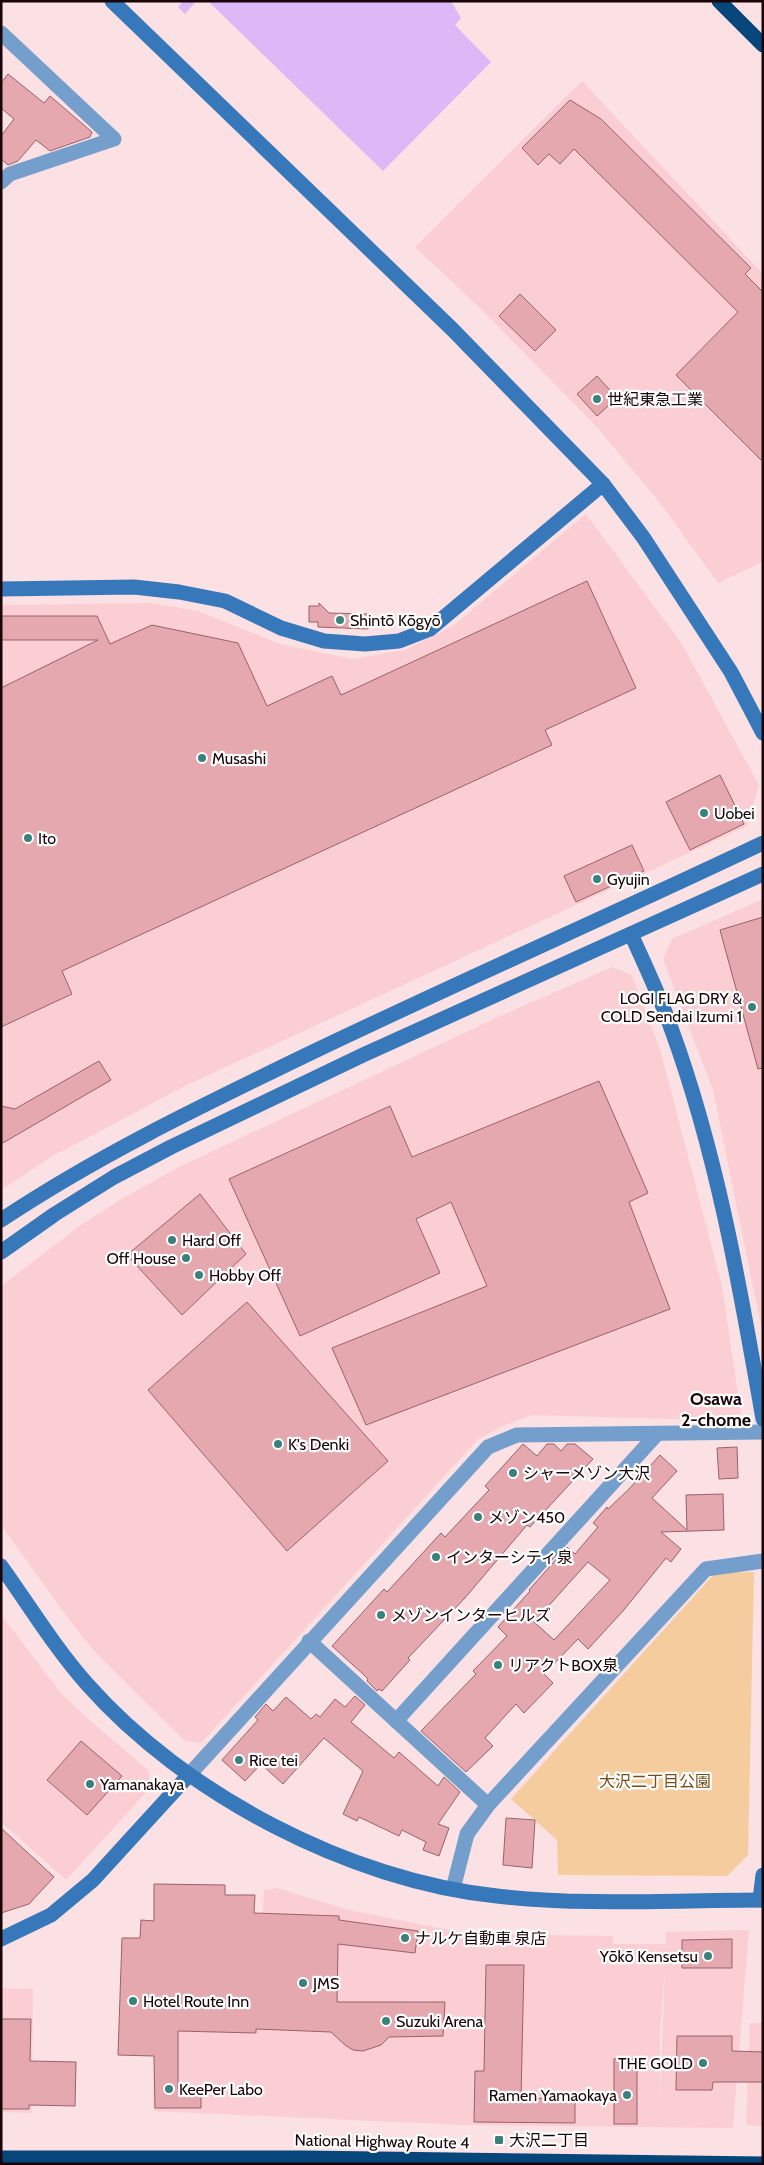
<svg xmlns="http://www.w3.org/2000/svg" width="764" height="2165" viewBox="0 0 764 2165" font-family="Cabin,'Noto Sans JP',sans-serif">
<rect width="100%" height="100%" fill="#fbe1e3"/>
<g fill="#fbced3" fill-rule="evenodd">
<polygon points="582,81 763,274 763,562 718,583 660,503 596,426 481,309 415,247"/>
<polygon points="586,514 682,644 759,785 747,826 187,1085 51,1157 1,1190 1,605 151,603 198,611 280,644 352,659 405,650 453,626"/>
<polygon points="763,899 763,1336 713,1090 663,959 672,939"/>
<polygon points="612,967 632,975 660,1049 722,1286 742,1421 532,1415 505,1425 478,1439 201,1743 185,1741 94,1651 70,1621 1,1525 1,1286 81,1225 120,1200 181,1166 496,1018"/>
<polygon points="1,1615 60,1692 86,1717 149,1771 149,1789 66,1880 1,1822"/>
<path d="M277,1888L349,1910L469,1934L613,1936V1944H666V1932L749,1930L733,2128L462,2125L153,2111L155,1993L258,1995L264,1890ZM665,1967V1968L660,2102V2032Z"/>
<polygon points="1,1988 33,1989 32,2113 1,2112"/>
<polygon points="750,2023 763,2023 763,2126 746,2125"/>
</g>
<polygon fill="#f4cc9e" points="754,1572 748,1855 727,1876 558,1875 557,1840 511,1799 715,1573"/>
<g fill="#dcb8f7">
<polygon points="183,1 196,1 185,14 178,7"/>
<polygon points="208,1 451,1 461,18 455,25 491,62 383,171"/>
</g>
<g fill="#e6a8af" stroke="#9a6169" fill-rule="evenodd">
<polygon points="8,74 44,103 50,96 92,132 90,137 50,151 36,140 18,161 8,165 1,159 1,136 14,119 1,108 1,83"/>
<polygon points="570,100 601,119 751,268 745,274 763,292 763,462 676,375 738,312 574,149 560,164 549,154 538,165 522,148"/>
<polygon points="520,294 556,330 535,351 499,316"/>
<polygon points="597,376 617,398 597,416 577,394"/>
<polygon points="587,581 636,688 545,730 552,745 62,971 72,994 1,1027 1,688 98,640 1,640 1,616 97,616 110,644 152,625 238,643 267,706 332,676 341,695"/>
<polygon points="319,603 329,613 369,614 368,629 318,627 318,622 309,622 309,606 319,606"/>
<polygon points="720,775 744,824 690,850 666,802"/>
<polygon points="632,845 644,871 576,902 564,876"/>
<polygon points="763,917 763,1068 758,1069 720,930"/>
<polygon points="99,1061 111,1080 1,1144 1,1106 15,1109"/>
<polygon points="599,1081 648,1193 629,1202 670,1309 366,1425 332,1348 487,1286 451,1202 416,1219 440,1273 300,1336 229,1179 390,1106 412,1157"/>
<polygon points="200,1194 246,1254 182,1315 127,1255"/>
<polygon points="247,1302 388,1461 287,1551 148,1390"/>
<polygon points="523,1444 537,1456 547,1444 554,1444 561,1451 567,1444 575,1444 593,1459 530,1527 527,1525 464,1599 408,1658 410,1660 382,1691 379,1689 377,1691 367,1681 368,1679 363,1674 332,1646 384,1589 387,1592 441,1533 445,1537 489,1490 485,1486"/>
<polygon points="737,1447 738,1478 719,1479 717,1448"/>
<path d="M660,1455L677,1471L652,1498L687,1530L686,1495L723,1494L724,1530L661,1532L681,1549L671,1562L666,1558L623,1611L588,1649L578,1639L544,1674L553,1683L524,1713L516,1704L485,1738L493,1746L466,1772L421,1731L476,1674L473,1671L507,1636L498,1627L530,1591L529,1590L567,1547L575,1554L598,1527L593,1523L607,1507L608,1509L629,1489ZM588,1562L610,1580L554,1640L534,1622Z"/>
<polygon points="355,1696 365,1705 351,1722 394,1758 399,1752 438,1786 444,1777 460,1792 438,1824 449,1828 439,1856 423,1850 426,1842 402,1830 399,1836 359,1817 357,1821 343,1814 363,1771 324,1738 283,1784 261,1764 245,1781 222,1760 258,1720 255,1717 266,1704 273,1711 286,1697 311,1719 316,1714 320,1717 335,1699 345,1707"/>
<polygon points="81,1741 122,1776 87,1815 47,1780"/>
<polygon points="506,1818 535,1820 532,1868 503,1865"/>
<polygon points="1,1828 54,1877 29,1904 1,1913"/>
<polygon points="154,1884 225,1885 225,1895 255,1895 254,1913 339,1916 339,1920 418,1931 415,1953 338,1944 337,2002 445,2002 443,2036 389,2037 381,2045 363,2051 353,2050 345,2045 331,2032 256,2029 256,2033 178,2031 178,2089 201,2089 201,2108 155,2108 154,2056 118,2055 122,1938 140,1938 141,1920 154,1921"/>
<polygon points="732,1939 732,1968 682,1968 682,1940"/>
<polygon points="486,1965 524,1965 521,2098 575,2099 575,2123 474,2122 475,2071 484,2071"/>
<polygon points="1,2019 31,2019 30,2061 76,2062 75,2106 29,2105 29,2109 1,2109"/>
<polygon points="677,2036 732,2036 732,2051 763,2052 763,2082 713,2082 712,2090 676,2090"/>
<rect x="614" y="2059" width="23" height="65"/>
</g>
<g fill="none" stroke-linecap="round" stroke-linejoin="round">
<g stroke="#749ecb" stroke-width="15">
<polyline points="1,33 114,139 10,174 1,182"/>
<polyline points="309,1641 488,1805"/>
<polyline points="396,1721 657,1434"/>
<polyline points="188,1776 488,1447 517,1435 763,1432"/>
<polyline points="453,1889 467,1834 488,1805 706,1569 763,1561"/>
</g>
<g stroke="#3678b9" stroke-width="15">
<polyline points="112,1 452,329 603,484 643,537 731,672 763,733"/>
<polyline points="1,589 134,587 179,592 225,601 281,628 324,641 365,644 399,641 430,629 603,484"/>
<path d="M631,934C645,965 660,996 671,1028C717,1153 740,1287 763,1419"/>
<path d="M1,1220C94,1158 193,1110 294,1061C449,986 607,917 763,843"/>
<polyline points="1,1252 55,1214 114,1177 171,1147 363,1055 763,874"/>
<path d="M1,1566C29,1605 55,1648 87,1684C184,1794 350,1881 497,1896C585,1906 674,1900 763,1900"/>
<polyline points="760,1900 763,1875"/>
<polyline points="1,1939 51,1915 93,1880 188,1776"/>
</g>
<g stroke="#06467b" stroke-width="15">
<polyline points="719,1 763,45"/>
<polyline points="1,2158 302,2158 763,2164"/>
</g>
</g>
<g fill="#39817d" stroke="#fff" stroke-width="2">
<circle cx="597" cy="399" r="5"/>
<circle cx="340" cy="620" r="5"/>
<circle cx="202" cy="758" r="5"/>
<circle cx="704" cy="813" r="5"/>
<circle cx="28" cy="838" r="5"/>
<circle cx="597" cy="879" r="5"/>
<circle cx="752" cy="1007" r="5"/>
<circle cx="172" cy="1240" r="5"/>
<circle cx="186" cy="1258" r="5"/>
<circle cx="199" cy="1275" r="5"/>
<circle cx="278" cy="1444" r="5"/>
<circle cx="513" cy="1473" r="5"/>
<circle cx="478" cy="1517" r="5"/>
<circle cx="436" cy="1557" r="5"/>
<circle cx="381" cy="1615" r="5"/>
<circle cx="498" cy="1665" r="5"/>
<circle cx="239" cy="1760" r="5"/>
<circle cx="90" cy="1784" r="5"/>
<circle cx="405" cy="1938" r="5"/>
<circle cx="708" cy="1956" r="5"/>
<circle cx="303" cy="1983" r="5"/>
<circle cx="133" cy="2001" r="5"/>
<circle cx="386" cy="2021" r="5"/>
<circle cx="703" cy="2063" r="5"/>
<circle cx="169" cy="2089" r="5"/>
<circle cx="627" cy="2095" r="5"/>
<rect x="494" y="2135" width="10" height="10" rx="2.5"/>
</g>
<g text-anchor="middle" stroke-width="4.5" stroke-linejoin="round" paint-order="stroke">
<g font-size="16" fill="#190508" stroke="#fff" text-anchor="start">
<text x="607" y="405">世紀東急工業</text>
<text x="350" y="626">Shintō Kōgyō</text>
<text x="212" y="764">Musashi</text>
<text x="714" y="819">Uobei</text>
<text x="38" y="844">Ito</text>
<text x="607" y="885">Gyujin</text>
<text x="742" y="1004" text-anchor="end">LOGI FLAG DRY &amp;<tspan x="742" dy="18">COLD Sendai Izumi 1</tspan></text>
<text x="182" y="1246">Hard Off</text>
<text x="176" y="1264" text-anchor="end">Off House</text>
<text x="209" y="1281">Hobby Off</text>
<text x="288" y="1450">K's Denki</text>
<text x="523" y="1479">シャーメゾン大沢</text>
<text x="488" y="1523">メゾン450</text>
<text x="446" y="1563">インターシティ泉</text>
<text x="391" y="1621">メゾンインターヒルズ</text>
<text x="508" y="1671">リアクトBOX泉</text>
<text x="249" y="1766">Rice tei</text>
<text x="100" y="1790">Yamanakaya</text>
<text x="415" y="1944">ナルケ自動車 泉店</text>
<text x="698" y="1962" text-anchor="end">Yōkō Kensetsu</text>
<text x="313" y="1989">JMS</text>
<text x="143" y="2007">Hotel Route Inn</text>
<text x="396" y="2027">Suzuki Arena</text>
<text x="693" y="2069" text-anchor="end">THE GOLD</text>
<text x="179" y="2095">KeePer Labo</text>
<text x="617" y="2101" text-anchor="end">Ramen Yamaokaya</text>
<text x="509" y="2146">大沢二丁目</text>
</g>
<g font-size="16" fill="#774e15" stroke="#fff">
<text x="655" y="1787">大沢二丁目公園</text>
</g>
<g font-size="16" fill="#190508" stroke="#fff">
<text transform="translate(382 2141) rotate(1)" y="6">National Highway Route 4</text>
</g>
<g font-size="18" font-weight="bold" fill="#190508" stroke="#fff">
<text x="716" y="1405">Osawa<tspan x="716" dy="21">2-chome</tspan></text>
</g>
</g>
<rect width="764" height="2165" fill="none" stroke="#190508" stroke-width="5"/>
</svg>
